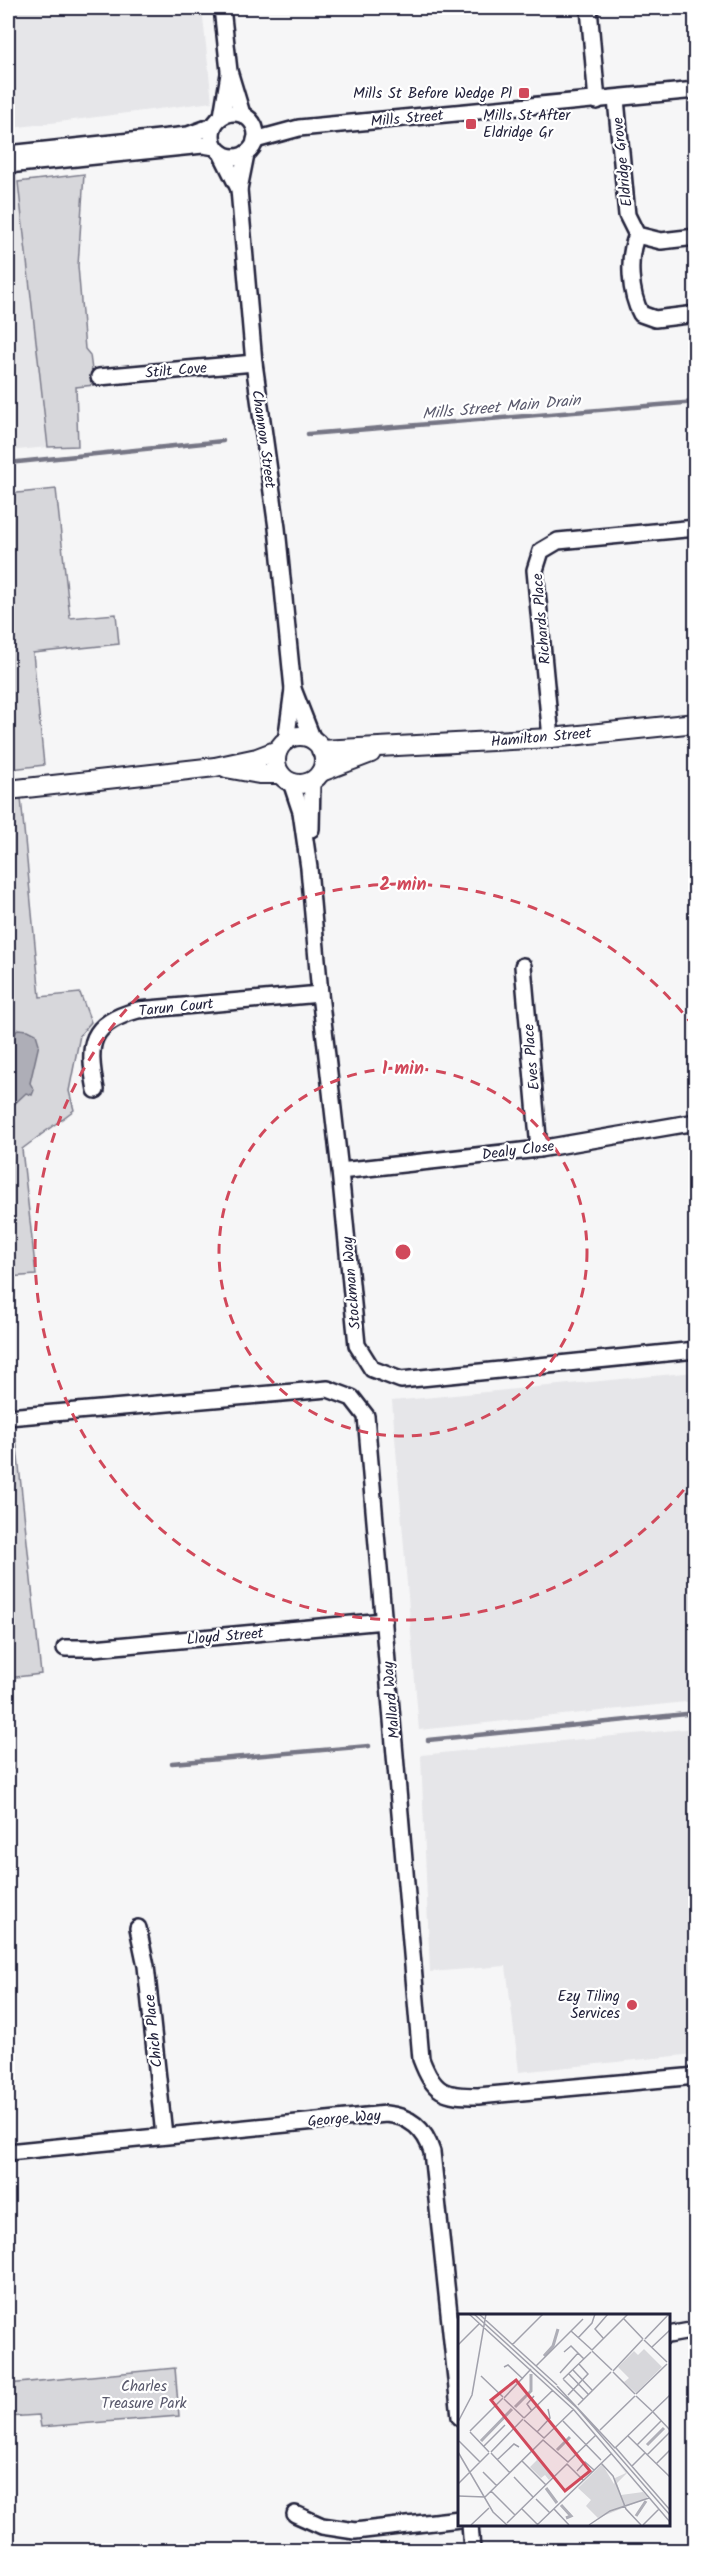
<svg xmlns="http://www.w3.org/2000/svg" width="703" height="2558" viewBox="0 0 703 2558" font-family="Kalam,sans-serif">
<rect width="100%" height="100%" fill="#f6f6f7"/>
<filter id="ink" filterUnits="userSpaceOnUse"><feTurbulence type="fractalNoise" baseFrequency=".0167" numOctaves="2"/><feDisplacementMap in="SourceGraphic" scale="12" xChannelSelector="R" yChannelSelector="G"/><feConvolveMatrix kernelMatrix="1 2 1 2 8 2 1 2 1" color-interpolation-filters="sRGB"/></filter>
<g filter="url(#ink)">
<g fill="#e6e6e9">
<polygon points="8,8 202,8 212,102 12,128 48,447 8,451"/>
<polygon points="695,1372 695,1701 419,1730 392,1401"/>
<polygon points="695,1728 695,2054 519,2072 506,1966 430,1972 421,1755"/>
</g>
<g fill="#d7d7db" stroke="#7c7c8b" stroke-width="1.5">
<polygon points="84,174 78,266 85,349 90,355 94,385 76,387 78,446 48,447 18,182"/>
<polygon points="56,489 70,618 116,614 119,644 33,653 44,765 12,769 8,730 8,494"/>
<polygon points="21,798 40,997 80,993 91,1022 80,1035 69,1091 74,1110 22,1149 36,1275 8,1277 8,799"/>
<polygon points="16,1438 41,1674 8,1678 8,1439"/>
<polygon points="8,1707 13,1769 8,1770"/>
<polygon points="175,2368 179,2416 41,2427 39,2415 8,2417 8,2384"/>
</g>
<polygon fill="#aeaeb7" stroke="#767685" stroke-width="1.5" points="18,1029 28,1030 36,1034 39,1044 30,1083 34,1090 32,1095 26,1093 8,1110 8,1043"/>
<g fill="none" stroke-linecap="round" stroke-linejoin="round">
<g stroke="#767685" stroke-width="4.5">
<polyline points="308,434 696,402"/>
<polyline points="8,463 223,441"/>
<polyline points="428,1740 696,1713"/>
<polyline points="172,1763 369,1746"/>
</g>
<g stroke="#22223b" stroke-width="20">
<g id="minor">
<polyline points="222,8 229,71 242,114"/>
<polyline points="589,8 597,101"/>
<polyline points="616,99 627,215 637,235 661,241 696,237"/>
<circle cx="234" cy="135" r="22"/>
<polyline points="222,116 229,74"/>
<polyline points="255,140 299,128 696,90"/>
<polyline points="221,153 239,189"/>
<polyline points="8,154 188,135 213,126"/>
<polyline points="246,154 239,189 254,363 277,528 293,689 313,740"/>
<polyline points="8,165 203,145 215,147"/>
<path d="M637,235C627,257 630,294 641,314L655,319L696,314"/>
<polyline points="99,377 254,363"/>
<polyline points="551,738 535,570 541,551 558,541 696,528"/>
<polyline points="286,742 293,689"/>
<polyline points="291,782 301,812 309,868 320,994 340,1171 357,1345 372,1369 401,1380 696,1350"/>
<polyline points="311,829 312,781"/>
<polyline points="523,966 539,1149"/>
<path d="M96,1090C87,1043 89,1024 138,1010L320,994"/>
<polyline points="340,1171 539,1149 696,1122"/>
<path d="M8,1417L328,1389L352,1398L366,1416L421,2059C434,2093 443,2096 478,2096L696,2076"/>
<polyline points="65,1648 94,1648 384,1621"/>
<polyline points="138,1928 146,1966 164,2135"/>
<path d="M8,2152L386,2114C410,2116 425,2129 432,2152L460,2417"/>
<polyline points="668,2335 696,2330"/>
<polyline points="295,2514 322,2526 355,2531 460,2519"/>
<polyline points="470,2524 472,2550"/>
</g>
</g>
<g stroke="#22223b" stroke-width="22">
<g id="major">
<circle cx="300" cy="760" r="24"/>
<polyline points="321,750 551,738 696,723"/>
<polyline points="226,768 259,774 280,774"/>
<polyline points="321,772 371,753"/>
<polyline points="8,790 215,767 257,758 278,750"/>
</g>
</g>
<use href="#minor" stroke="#fff" stroke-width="15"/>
<use href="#major" stroke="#fff" stroke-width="18"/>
</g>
</g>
<g fill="none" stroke="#d1495b" stroke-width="3" stroke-dasharray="10 8">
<circle cx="403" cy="1252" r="184"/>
<path d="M695 1476A368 368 0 1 1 695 1028"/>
</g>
<g fill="#d1495b" stroke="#fff" stroke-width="2">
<rect x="518" y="87" width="12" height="12" rx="3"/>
<rect x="465" y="118" width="12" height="12" rx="3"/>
<circle cx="632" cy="2005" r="6"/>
</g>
<g text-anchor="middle" stroke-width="4.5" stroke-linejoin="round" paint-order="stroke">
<g font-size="15" fill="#22223b" stroke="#fff" text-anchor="end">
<text x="512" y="98">Mills St Before Wedge Pl</text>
<text x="483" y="120" text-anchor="start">Mills St After<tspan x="483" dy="17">Eldridge Gr</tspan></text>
<text x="620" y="2001">Ezy Tiling<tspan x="620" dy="17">Services</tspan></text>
</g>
<g font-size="15" fill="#22223b" stroke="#fff">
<text transform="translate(407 118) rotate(-5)" y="5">Mills Street</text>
<text transform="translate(622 162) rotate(-96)" y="5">Eldridge Grove</text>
<text transform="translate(176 370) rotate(-5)" y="5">Stilt Cove</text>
<text transform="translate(264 439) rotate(82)" y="5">Channon Street</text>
<text transform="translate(541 619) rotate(-95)" y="5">Richards Place</text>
<text transform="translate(541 737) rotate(-5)" y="5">Hamilton Street</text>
<text transform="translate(176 1007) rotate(-6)" y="5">Tarun Court</text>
<text transform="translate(531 1057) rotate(-95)" y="5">Eves Place</text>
<text transform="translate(518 1150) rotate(-7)" y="5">Dealy Close</text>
<text transform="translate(351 1283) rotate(-95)" y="5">Stockman Way</text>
<text transform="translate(225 1636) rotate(-5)" y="5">Lloyd Street</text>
<text transform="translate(391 1700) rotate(-95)" y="5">Mallard Way</text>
<text transform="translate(153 2031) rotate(-96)" y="5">Chich Place</text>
<text transform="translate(344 2118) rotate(-5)" y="5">George Way</text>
</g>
<g font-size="15" fill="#58586b" stroke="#fff">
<text x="144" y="2391">Charles<tspan x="144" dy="17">Treasure Park</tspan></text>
</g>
<g font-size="16" font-style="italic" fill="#5a5a6d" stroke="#fff">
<text transform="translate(501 406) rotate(-5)" y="6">Mills Street Main Drain</text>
</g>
</g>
<g transform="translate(458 2314)">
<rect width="212" height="212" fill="#f6f6f7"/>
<path d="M186,35L204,53L178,79L166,68L171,64L160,53L176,37L180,41ZM75,137L94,163L91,166L87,161L83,164L72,153L79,146ZM144,150L156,170L157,164L168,159L161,151L169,159L159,169L163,181L185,178L190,184L140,204L128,192L133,186L120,174Z" fill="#d7d7db"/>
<path fill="none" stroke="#aeaeb7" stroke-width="3" d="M86,42L95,32L100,15M57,93L73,77V60M23,127L54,95M189,131L206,114M99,136L112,123M88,174L99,189M103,191L113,202L108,204M178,202L188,187"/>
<path fill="none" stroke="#a1a1ac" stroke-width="1.5" d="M11,0L116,96L212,208M16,0L119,94L212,201M21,0L99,71M166,5L185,25M113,17L134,36M120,24L134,9L137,0M146,25L137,15L150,0M187,25L211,0M186,26L209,48M0,31L21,10M54,31L85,0M194,33L212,16M134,36L170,0M134,37L154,56M106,38L113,32L126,45M78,52L125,5M46,53L50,51L65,65M115,56L134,76M155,57L185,25M155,58L177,80M102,59L120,39M111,60L130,80M23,62L45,83M105,65L133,38M105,65L125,85M99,72L157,134M178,80L209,50M110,81L130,60L121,50M178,82L194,97M46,84L73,55M46,85L66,104M120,91L153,58M74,97L69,90L76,82M195,98L212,116M66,104L95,76M66,106L86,124L116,95M105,107L143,146M0,108L14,81L28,0M142,116L177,82M12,117L45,84M12,118L31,138M79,118L92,104L90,95M170,122L212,163M1,127L22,148M179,131L203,107M26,132L47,111M157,134L212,81M158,134L212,196M0,138L35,198L49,211M33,138L65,105M33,139L52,159M189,141L212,118M39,146L56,130L61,133M64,147L88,171M143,149L155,162L168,195L183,211M198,150L212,136M174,152L187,139M119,157L127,148L136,156M25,158L39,172M56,163L75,183M0,170L31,139M33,177L57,201M0,182L27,183M27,183L85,126L110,148L138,121M78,185L92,199M64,195L80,211M96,195L111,211M49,209L109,150L125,166M13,211L31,194M79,211L154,139M131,211L152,197L191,184M185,211L201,195"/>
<path fill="#d1495b" fill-opacity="0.15" stroke="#d1495b" stroke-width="3" d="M58,66L132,157L107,177L33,86Z"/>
<rect width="212" height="212" fill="none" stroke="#22223b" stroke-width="3"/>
</g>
<circle cx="403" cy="1252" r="9" fill="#d1495b" stroke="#fff" stroke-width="3"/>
<g font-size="18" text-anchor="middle" font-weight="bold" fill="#d1495b" stroke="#fff" stroke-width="4.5" stroke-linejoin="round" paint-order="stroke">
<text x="403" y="890">2 min</text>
<text x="403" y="1074">1 min</text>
</g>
<rect width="703" height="2558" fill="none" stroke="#fff" stroke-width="30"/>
<rect x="15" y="15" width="673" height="2528" fill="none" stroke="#22223b" stroke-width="2" filter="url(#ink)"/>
</svg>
